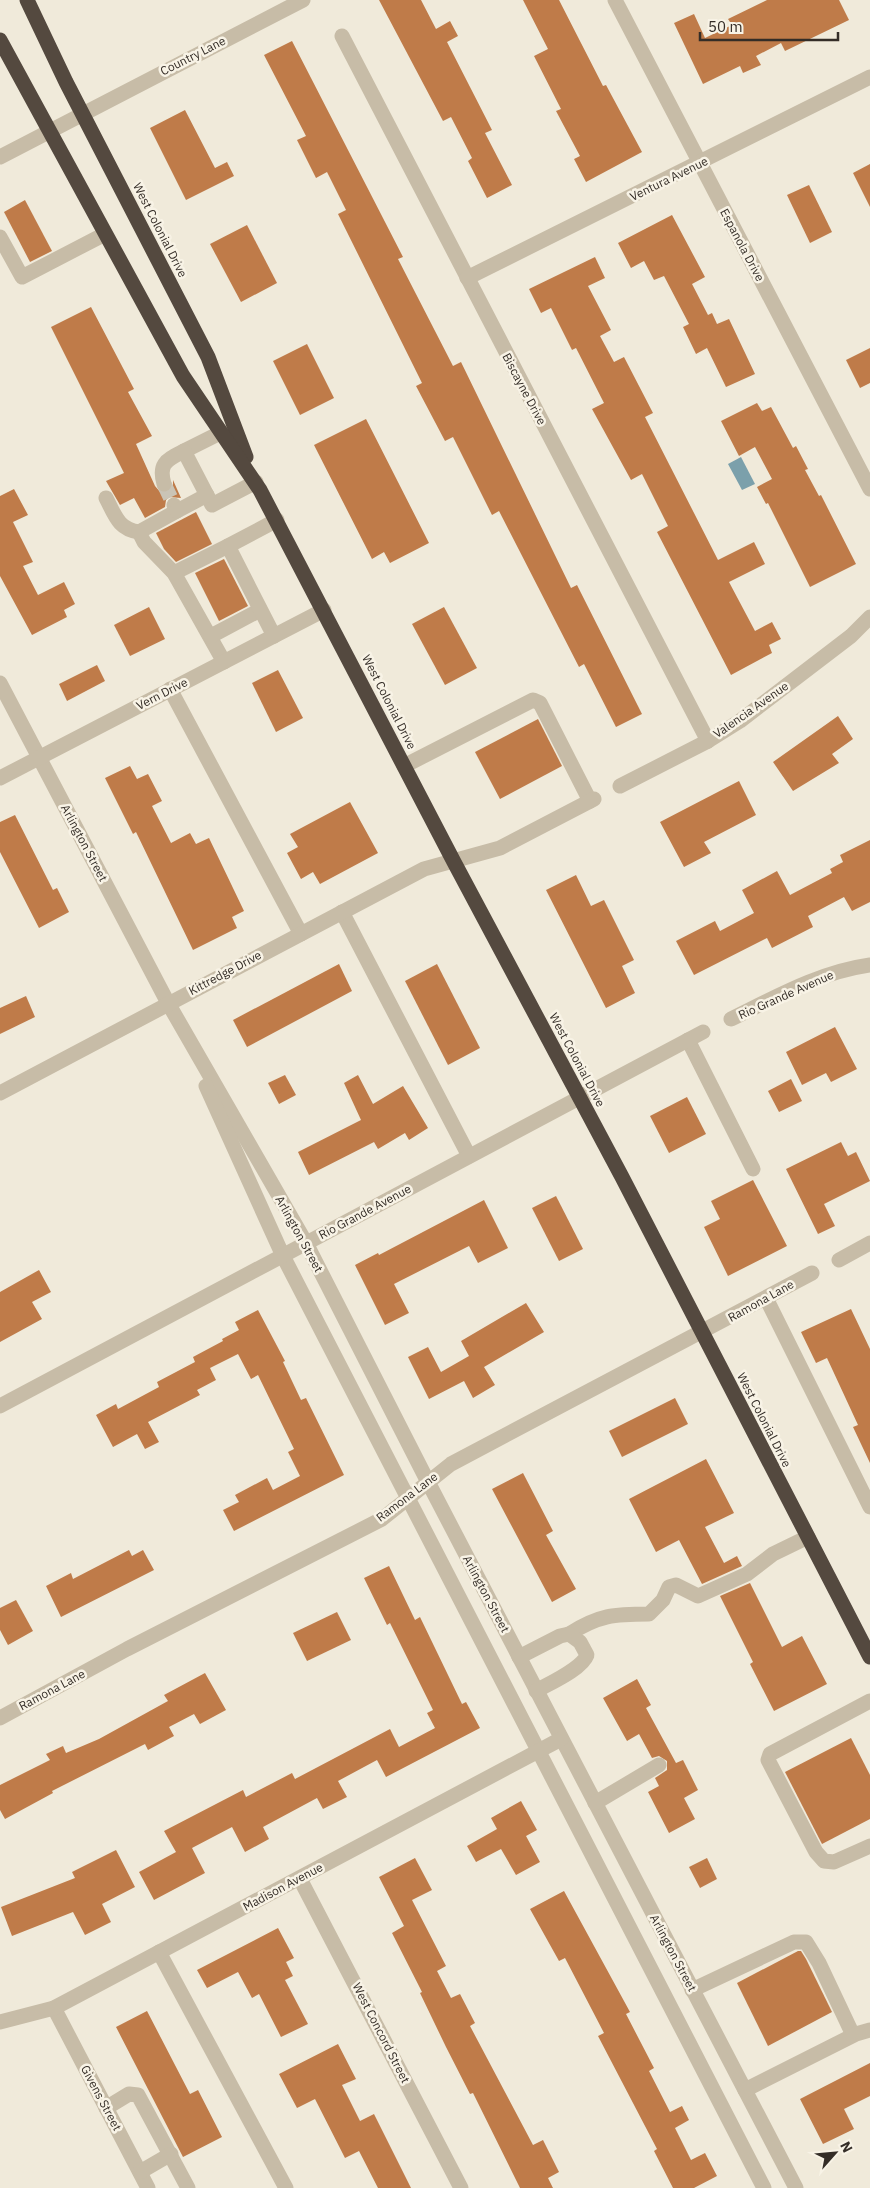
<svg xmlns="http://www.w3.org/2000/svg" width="870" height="2188" viewBox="0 0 870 2188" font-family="'IBM Plex Sans',sans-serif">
<rect width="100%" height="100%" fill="#f0eada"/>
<polygon fill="#7ba0ab" points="741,457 755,484 742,490 728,464"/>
<g fill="#bf7b49">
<polygon points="379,0 421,0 436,29 450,21 458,36 447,42 492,130 485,133 512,185 487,198 468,161 472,158 451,117 443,121"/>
<polygon points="523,0 559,0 603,86 606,85 642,152 586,182 574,159 580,156 556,111 561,109 534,56 548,49"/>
<polygon points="767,0 839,0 849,20 785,51 781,43 756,56 761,65 743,73 740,66 703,84 674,23 694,14 705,38 732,25 728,19"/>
<polygon points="292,41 403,257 398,259 453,366 461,362 571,588 577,585 642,714 616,727 584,664 579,667 499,511 492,515 453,437 445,441 416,386 422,383 338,214 346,210 327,172 316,178 297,140 306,136 264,55"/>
<polygon points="185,110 215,168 227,162 234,176 186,200 150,128"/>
<polygon points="870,164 870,207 853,173"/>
<polygon points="809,185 832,232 810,243 787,195"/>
<polygon points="25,200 52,251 30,262 4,212"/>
<polygon points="672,215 705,277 692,284 708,315 712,313 717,324 729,319 755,374 726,387 707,348 696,354 683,327 689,324 664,276 654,280 644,261 631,268 618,243"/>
<polygon points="247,225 277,283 241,302 210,244"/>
<polygon points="595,257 605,278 588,286 611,330 600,336 614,362 624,357 653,413 645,417 718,560 754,542 765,564 729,582 755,631 772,622 781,639 769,645 772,653 731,675 657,532 668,526 642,474 631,480 592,409 604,403 576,348 572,350 551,308 541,313 529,289"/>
<polygon points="91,307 134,389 128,392 152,436 136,444 155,486 161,493 166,493 173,487 173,480 181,498 169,497 166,500 165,507 145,518 134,498 120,505 106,481 124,473 51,327"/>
<polygon points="307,344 334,398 300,415 273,361"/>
<polygon points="870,348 870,383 860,388 846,360"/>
<polygon points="757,403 762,411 771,407 793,448 796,446 808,469 805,470 819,496 821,495 856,564 810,587 768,503 766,504 757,487 772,479 755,447 739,456 721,421"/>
<polygon points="366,419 429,543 390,563 384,552 372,559 314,445"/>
<polygon points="14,489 28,515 13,522 33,562 23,566 38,595 64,582 75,604 64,610 67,617 32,635 0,576 0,496"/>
<polygon points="196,512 212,544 176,562 164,549 156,533"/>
<polygon points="224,559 248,606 219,621 195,573"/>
<polygon points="149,607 165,639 130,656 114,625"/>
<polygon points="444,607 477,668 445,685 412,624"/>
<polygon points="97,665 105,681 67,701 59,684"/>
<polygon points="278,670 303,718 276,732 252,683"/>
<polygon points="838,716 853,739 832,754 839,763 793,791 773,762"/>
<polygon points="538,719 562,766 500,799 475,752"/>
<polygon points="130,766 137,779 148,774 162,801 152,806 171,843 190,833 196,844 209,838 244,911 232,917 237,928 193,950 136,832 133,834 105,778"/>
<polygon points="739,781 756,815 704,842 711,853 684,867 660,822"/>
<polygon points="350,802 378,853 320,884 313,872 301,879 287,853 298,847 290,834"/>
<polygon points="15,815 53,890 57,888 69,912 39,928 0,852 0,822"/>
<polygon points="870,840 870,902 852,911 844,897 808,916 813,927 772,948 767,938 694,975 676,941 715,921 720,931 754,913 742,890 777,871 790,895 832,873 830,869 843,862 840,855"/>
<polygon points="576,875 591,906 604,900 634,960 622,966 635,993 606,1008 546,890"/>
<polygon points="339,964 352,991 247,1047 233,1020"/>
<polygon points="437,964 480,1048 448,1065 405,981"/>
<polygon points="26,996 35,1017 0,1034 0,1008"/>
<polygon points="835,1027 857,1069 831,1082 826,1073 802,1085 786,1052"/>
<polygon points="285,1075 296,1095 279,1104 268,1083"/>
<polygon points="358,1075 373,1104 403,1086 428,1128 409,1140 405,1133 378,1149 374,1142 309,1175 298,1152 361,1120 344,1083"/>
<polygon points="791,1079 802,1101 779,1112 768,1091"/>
<polygon points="687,1097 706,1134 669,1153 650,1116"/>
<polygon points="841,1142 848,1156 856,1152 870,1181 824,1204 835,1226 818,1234 786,1169"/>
<polygon points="753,1180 787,1246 728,1276 704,1227 720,1219 711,1201"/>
<polygon points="556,1196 583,1249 559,1261 532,1208"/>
<polygon points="484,1200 508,1248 478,1263 469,1246 394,1284 409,1313 385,1325 355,1265 378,1253 379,1255"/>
<polygon points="39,1270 51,1292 32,1302 42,1319 0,1342 0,1292"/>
<polygon points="526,1303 544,1332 484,1367 495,1385 473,1398 464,1381 429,1399 408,1357 428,1347 441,1372 469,1356 461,1341"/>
<polygon points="851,1309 870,1349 870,1463 853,1427 858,1425 827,1358 816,1363 801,1332"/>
<polygon points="258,1310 285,1361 283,1362 301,1400 306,1398 344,1475 234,1531 223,1510 239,1502 235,1495 267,1478 273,1490 300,1476 288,1452 294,1449 258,1375 251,1379 238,1354 210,1368 216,1380 197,1390 200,1395 148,1422 159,1442 145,1449 137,1434 113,1447 96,1415 116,1404 118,1409 159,1387 157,1382 195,1362 193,1357 223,1341 222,1339 239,1330 235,1322"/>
<polygon points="675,1398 688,1424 622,1457 609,1431"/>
<polygon points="706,1459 734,1513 705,1527 724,1563 737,1556 742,1566 702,1584 679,1540 656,1552 629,1499"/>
<polygon points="523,1473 553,1531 546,1535 576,1589 552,1602 492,1489"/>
<polygon points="129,1550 132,1556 143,1550 154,1570 61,1617 46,1586 71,1573 73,1579"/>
<polygon points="389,1566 415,1620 420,1617 462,1704 466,1702 480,1728 386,1777 377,1760 338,1781 347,1797 323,1809 317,1798 263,1827 269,1839 245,1852 232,1827 192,1848 205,1873 154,1900 139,1872 176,1852 164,1831 243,1790 246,1797 292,1773 295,1779 390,1729 399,1747 435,1728 427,1713 433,1710 390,1623 387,1625 364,1578"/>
<polygon points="750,1583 782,1647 802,1636 827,1684 774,1711 750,1664 753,1662 720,1596"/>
<polygon points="16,1600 33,1631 8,1645 0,1630 0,1608"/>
<polygon points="337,1612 351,1640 307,1661 293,1633"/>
<polygon points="205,1673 226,1710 200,1724 194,1714 169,1727 174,1736 148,1750 145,1744 52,1791 53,1793 5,1819 0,1810 0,1785 50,1760 46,1754 63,1746 66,1753 99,1739 168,1701 164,1695"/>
<polygon points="637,1679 651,1705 646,1708 676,1763 683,1760 698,1790 684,1798 695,1819 669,1833 648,1792 659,1786 655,1778 667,1770 667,1761 659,1756 652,1758 639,1734 627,1741 603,1698"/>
<polygon points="851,1738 870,1775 870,1819 822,1844 785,1772"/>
<polygon points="521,1801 537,1830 526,1836 540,1862 516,1875 501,1849 476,1862 467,1846 497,1829 491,1818"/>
<polygon points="116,1850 135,1887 102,1904 111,1922 85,1935 73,1912 12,1936 1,1907 75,1878 72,1872"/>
<polygon points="415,1858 432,1890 412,1900 446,1966 437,1971 451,1998 460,1994 475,2023 470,2026 533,2145 543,2140 559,2172 548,2178 553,2188 520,2188 473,2093 470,2094 446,2047 420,1993 422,1992 392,1933 404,1926 379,1877"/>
<polygon points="707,1858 717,1879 700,1888 689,1867"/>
<polygon points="564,1891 630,2012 626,2014 654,2068 649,2071 670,2112 682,2106 689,2120 675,2128 691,2160 705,2153 717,2176 694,2188 673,2188 654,2151 657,2149 598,2036 604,2033 565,1958 559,1961 530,1909"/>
<polygon points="278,1928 294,1958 286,1962 293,1976 285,1980 308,2024 281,2037 259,1994 252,1998 238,1972 207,1988 197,1970"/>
<polygon points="798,1951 801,1951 806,1959 832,2012 768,2046 737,1983"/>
<polygon points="147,2011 190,2094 198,2090 222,2137 183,2157 116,2027"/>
<polygon points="338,2044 356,2079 342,2085 360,2121 374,2114 411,2188 378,2188 359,2151 345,2158 315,2099 297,2108 279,2074"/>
<polygon points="870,2063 870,2096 844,2109 854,2129 823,2144 800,2099"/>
</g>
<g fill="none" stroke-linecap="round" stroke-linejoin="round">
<polyline stroke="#cac4b6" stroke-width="15" stroke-dasharray="15 8" stroke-linecap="butt" points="164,484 174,505"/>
<g stroke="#c7bca7" stroke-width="15">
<polyline points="615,0 870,489"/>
<polyline points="342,36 708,741"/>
<polyline points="0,157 303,0"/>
<polyline points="0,237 22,277 105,234"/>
<polyline points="467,278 870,77"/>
<polyline points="184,451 222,432"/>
<path d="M164,484C158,463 167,460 184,451L212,505L256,482"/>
<path d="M106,498C115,515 118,529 139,532"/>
<polyline points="174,505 177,511 139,532 144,542 174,573 224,662"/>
<polyline points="177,511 207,495"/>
<polyline points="174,573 228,546"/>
<polyline points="211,636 260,610"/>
<polyline points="274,636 228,546 277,520"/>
<polyline points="0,683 168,1003 306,1243 428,1482 796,2188"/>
<polyline points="170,689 301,934"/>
<polyline points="404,766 533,700 540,703 590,801"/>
<polyline points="0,778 324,610"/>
<polyline points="620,786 708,741 740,721 851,636 870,617"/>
<polyline points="342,912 469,1156"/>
<path d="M731,1019C776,997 820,972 870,965"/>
<polyline points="688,1040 753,1169"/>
<polyline points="206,1086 283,1256 764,2188"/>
<polyline points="0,1093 424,869 500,848 594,799"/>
<polyline points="839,1260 870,1243"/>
<polyline points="766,1298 870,1507"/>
<polyline points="0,1406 703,1032"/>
<path d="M569,1634C599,1615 614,1614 649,1614L663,1600L669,1587L676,1585L698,1596L747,1574L773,1554L808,1537"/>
<path d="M519,1657L560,1636L569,1634L580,1642L587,1655C582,1669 550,1683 536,1691"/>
<polyline points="870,1701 770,1754 768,1760 816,1852 824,1861 834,1862 870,1846"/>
<polyline points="0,1718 127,1649 382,1519 451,1464 812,1273"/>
<polyline points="595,1803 659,1765"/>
<polyline points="300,1879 461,2188"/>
<polyline points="159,1952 286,2188"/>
<polyline points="692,1990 794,1942 806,1942 819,1963 853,2035"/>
<polyline points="54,2008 148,2188"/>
<polyline points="0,2022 54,2008 561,1739"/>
<polyline points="745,2090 856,2034 870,2030"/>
<polyline points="106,2108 129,2094 138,2095 188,2188"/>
<polyline points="140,2172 171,2154"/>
</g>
<g stroke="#54493f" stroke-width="15">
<polyline points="27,0 66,82 208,357 246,457"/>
<polyline points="0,40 183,376 260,490 454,862 622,1177 870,1657"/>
</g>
</g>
<g text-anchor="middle" stroke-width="5" stroke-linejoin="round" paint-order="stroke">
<g font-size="12" fill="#342d27" stroke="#f8f3e6">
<text transform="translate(193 56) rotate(-27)" y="4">Country Lane</text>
<text transform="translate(669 179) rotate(-26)" y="4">Ventura Avenue</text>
<text transform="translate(160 230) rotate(63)" y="4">West Colonial Drive</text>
<text transform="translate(742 245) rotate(62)" y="4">Espanola Drive</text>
<text transform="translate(524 389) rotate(62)" y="4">Biscayne Drive</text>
<text transform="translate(162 694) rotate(-27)" y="4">Vern Drive</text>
<text transform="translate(389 702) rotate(63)" y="4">West Colonial Drive</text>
<text transform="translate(751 710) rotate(-35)" y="4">Valencia Avenue</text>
<text transform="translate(84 843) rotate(62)" y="4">Arlington Street</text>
<text transform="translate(225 973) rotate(-28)" y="4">Kittredge Drive</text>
<text transform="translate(786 995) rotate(-24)" y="4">Rio Grande Avenue</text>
<text transform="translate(577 1060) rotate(62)" y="4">West Colonial Drive</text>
<text transform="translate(365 1212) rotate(-28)" y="4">Rio Grande Avenue</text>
<text transform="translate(299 1234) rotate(61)" y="4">Arlington Street</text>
<text transform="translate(761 1301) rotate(-29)" y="4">Ramona Lane</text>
<text transform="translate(764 1420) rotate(63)" y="4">West Colonial Drive</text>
<text transform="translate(407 1497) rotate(-37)" y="4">Ramona Lane</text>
<text transform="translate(486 1594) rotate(62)" y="4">Arlington Street</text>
<text transform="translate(52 1690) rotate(-28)" y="4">Ramona Lane</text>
<text transform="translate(283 1887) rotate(-28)" y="4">Madison Avenue</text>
<text transform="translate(673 1953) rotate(62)" y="4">Arlington Street</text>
<text transform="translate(381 2033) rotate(63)" y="4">West Concord Street</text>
<text transform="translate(101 2098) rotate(62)" y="4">Givens Street</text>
</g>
</g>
<g transform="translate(835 2153) rotate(63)" stroke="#f8f3e6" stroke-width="4" paint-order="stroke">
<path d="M0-4L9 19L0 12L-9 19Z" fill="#342d27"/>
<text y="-8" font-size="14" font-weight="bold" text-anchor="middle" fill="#342d27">N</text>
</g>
<path d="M700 32v8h138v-8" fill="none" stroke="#342d27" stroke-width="2.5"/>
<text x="708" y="32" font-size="15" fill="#342d27" stroke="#f8f3e6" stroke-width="4" paint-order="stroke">50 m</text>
</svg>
